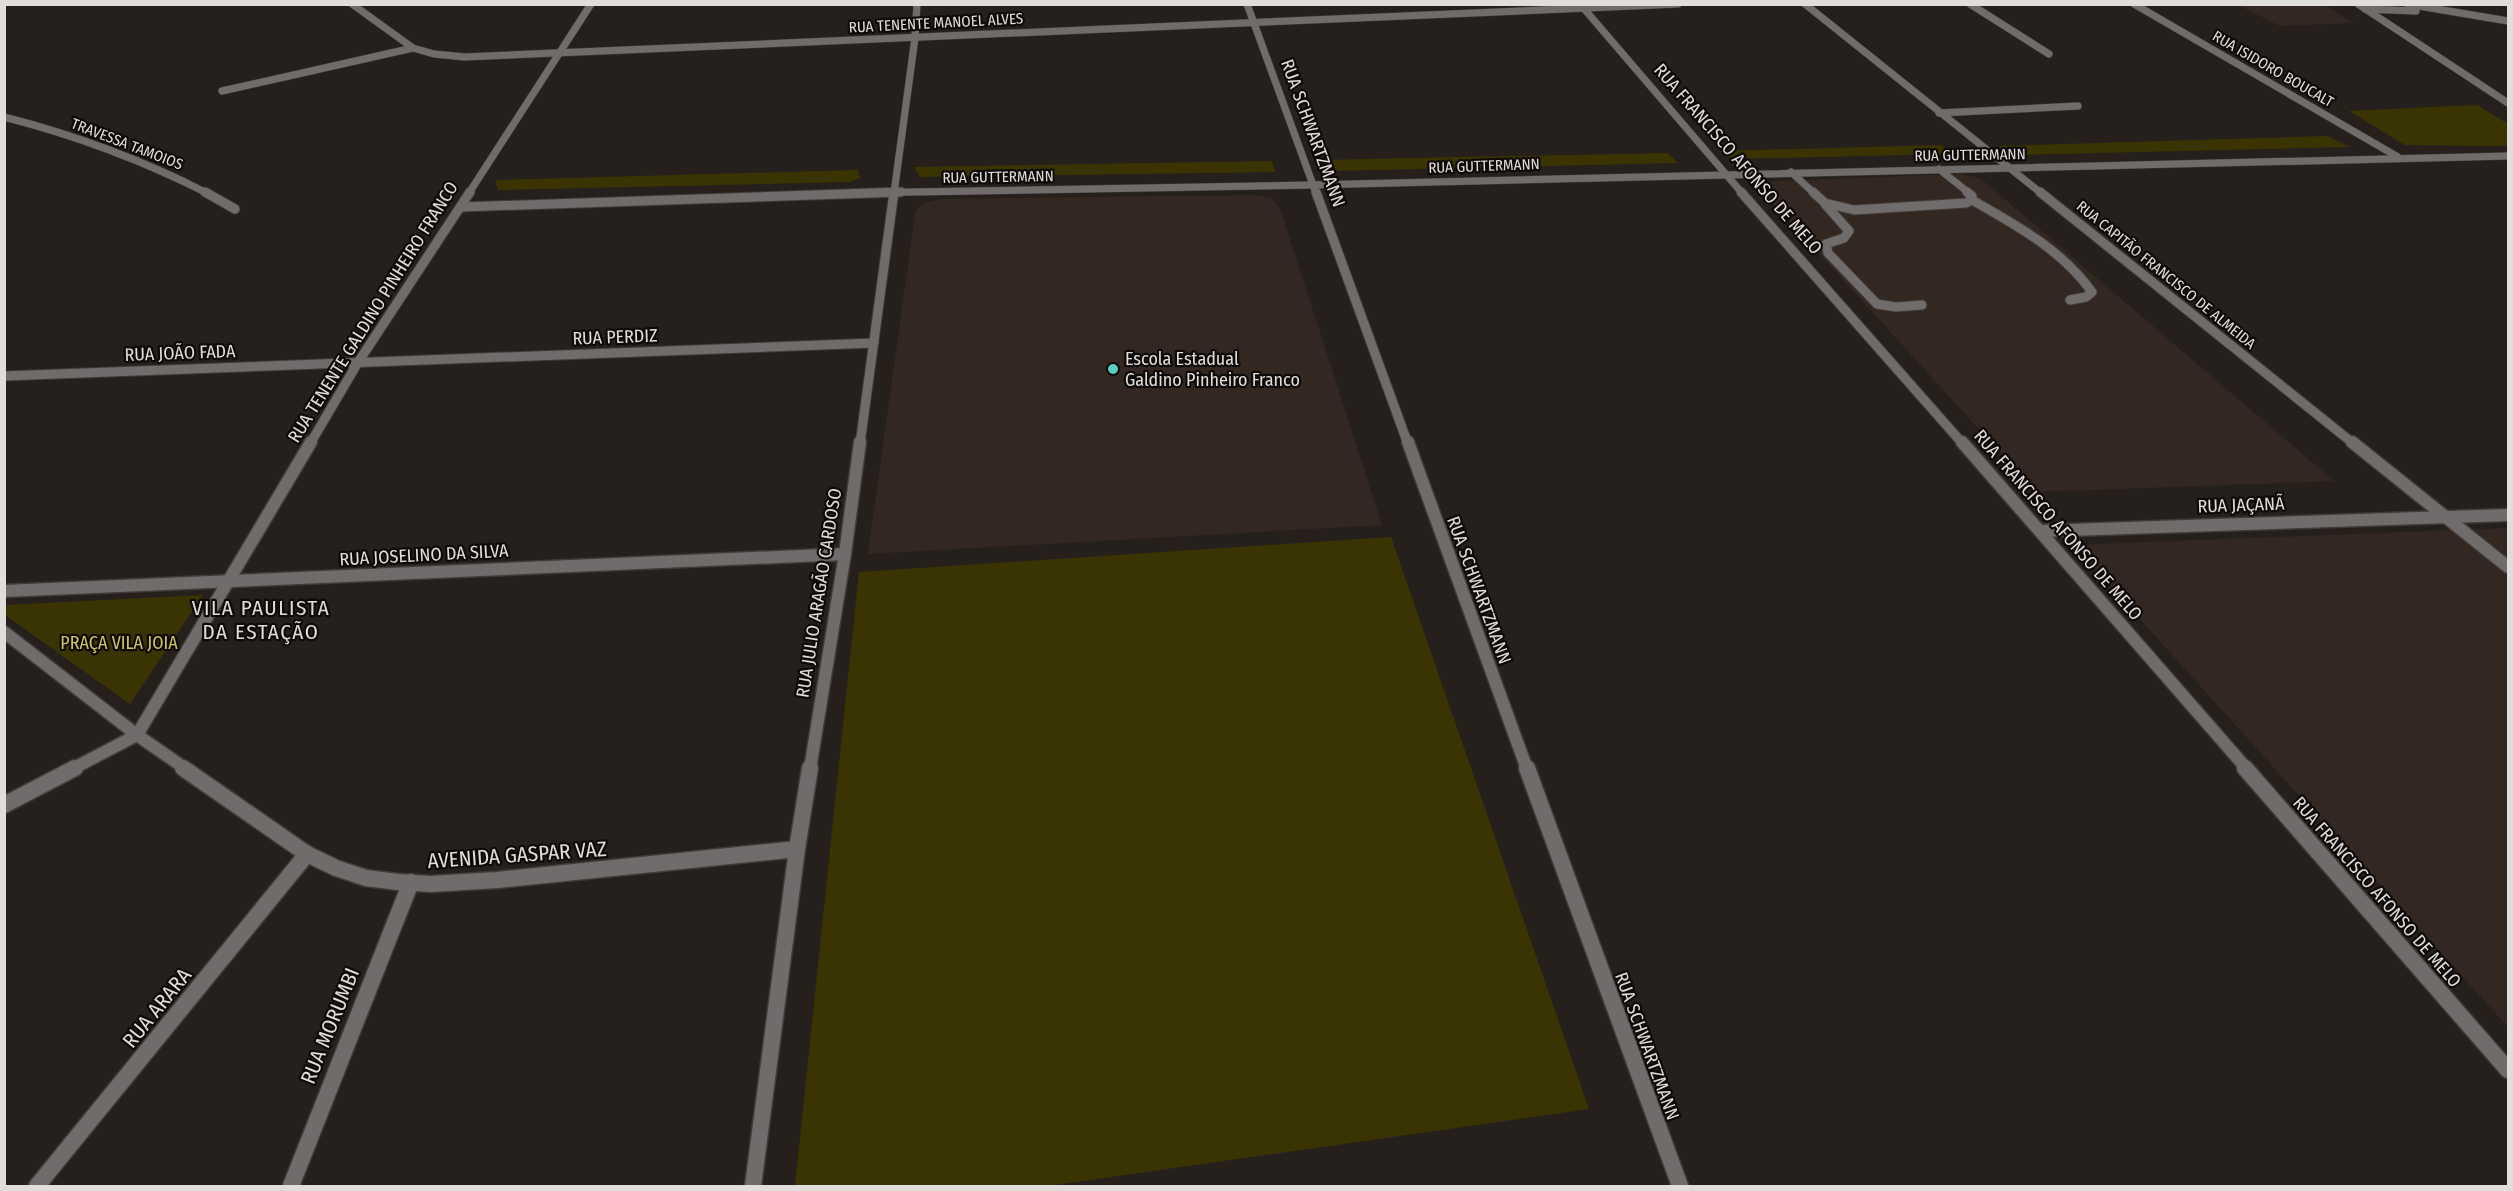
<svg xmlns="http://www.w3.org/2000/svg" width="2513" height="1191" viewBox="0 0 2513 1191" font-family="'Fira Sans Condensed',sans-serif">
<rect width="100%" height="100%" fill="#26201d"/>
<g fill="#332721">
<polygon points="2238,5 2326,5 2353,23 2280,26"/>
<polygon points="1959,174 1980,178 2334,481 2036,492 1754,182"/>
<polygon points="1256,195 1272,198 1280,208 1382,525 868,554 915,214 921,204 940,199"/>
<polygon points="2508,528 2508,1027 2073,545"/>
</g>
<g fill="#3a3402">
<polygon points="2477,105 2508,124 2508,146 2405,145 2349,111"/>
<polygon points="2327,136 2350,147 2009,155 1998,146"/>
<polygon points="1942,145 1949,154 1732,159 1719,151"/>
<polygon points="1668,153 1677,163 1328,171 1320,160"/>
<polygon points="1272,161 1275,172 920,177 914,167"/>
<polygon points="858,170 860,178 850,182 498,190 495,180"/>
<polygon points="1391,537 1589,1109 1048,1186 795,1186 859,572"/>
<polygon points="203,595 130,704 5,615 5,605"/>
</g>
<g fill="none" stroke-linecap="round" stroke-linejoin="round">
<g stroke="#403a38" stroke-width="8">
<g id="lane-far1">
<polyline points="1939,113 2078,106"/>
<polyline points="1939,169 1969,193"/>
<polyline points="1791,172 1814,193"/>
</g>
</g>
<g stroke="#403a38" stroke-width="11">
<g id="lane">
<polyline points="1813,192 1825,203 1854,210 1966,203 1972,200 1972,196 1967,192"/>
<path d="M1972,200C2016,225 2062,250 2092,292L2086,297L2070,300"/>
<polyline points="1825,204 1849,231 1844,238 1826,244 1828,253 1877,304 1896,307 1922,305"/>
</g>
</g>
<g stroke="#403a38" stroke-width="8">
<g id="street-far3">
<polyline points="352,4 413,48 434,54 465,57 1678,4"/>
<polyline points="1247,4 1316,193"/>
<polyline points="1580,4 1742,193"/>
<polyline points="1805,4 2041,193"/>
<polyline points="1970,4 2049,54"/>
<polyline points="2134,4 2398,157"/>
<polyline points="2358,4 2508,103"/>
<polyline points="2407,4 2508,21"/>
<polyline points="2365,9 2416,11"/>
<polyline points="222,91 413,48"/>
<path d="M4,117C75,135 142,160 207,193"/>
<polyline points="469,193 591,4"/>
<polyline points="854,193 1312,185 2508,156"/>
<polyline points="894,193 915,38 917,4"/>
</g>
</g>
<g stroke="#403a38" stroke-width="11">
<g id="street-far2">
<polyline points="205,192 235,209"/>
<polyline points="1316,192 1408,444"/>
<polyline points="1741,192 1963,444"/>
<polyline points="2040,192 2354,444"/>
<polyline points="461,207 901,192"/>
<polyline points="4,376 874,343"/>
<polyline points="310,444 357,364 470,192"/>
<polyline points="860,444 894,192"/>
</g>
</g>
<g stroke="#403a38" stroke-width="15">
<g id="street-far1">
<polyline points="1408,442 1527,769"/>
<polyline points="1962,442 2247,769"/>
<polyline points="2352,442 2508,567"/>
<polyline points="2040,531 2508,515"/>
<polyline points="4,591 845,554"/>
<polyline points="4,632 137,735 186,769"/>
<polyline points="137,735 311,442"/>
<polyline points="72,769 137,735"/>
<polyline points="810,769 845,554 860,442"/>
</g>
</g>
<g stroke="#403a38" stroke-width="19">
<g id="street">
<polyline points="183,768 307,854 336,868 366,878 398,882 431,884 497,880 797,849"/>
<polyline points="1527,768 1680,1186"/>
<polyline points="2245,768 2508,1070"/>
<polyline points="4,805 75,768"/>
<polyline points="37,1186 307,854"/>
<polyline points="291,1186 411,882"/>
<polyline points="753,1186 797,849 810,768"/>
</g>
</g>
<use href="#lane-far1" stroke="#706c6c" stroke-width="7"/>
<use href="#lane" stroke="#706c6c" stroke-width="9"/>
<use href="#street-far3" stroke="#706c6c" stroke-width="7"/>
<use href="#street-far2" stroke="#706c6c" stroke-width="9"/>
<use href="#street-far1" stroke="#706c6c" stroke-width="12"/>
<use href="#street" stroke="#706c6c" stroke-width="16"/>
</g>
<circle fill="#59cebf" stroke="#0d0a09" stroke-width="2" cx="1113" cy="369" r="6"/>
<g text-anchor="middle" stroke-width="4.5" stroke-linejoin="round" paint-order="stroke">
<g font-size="15" fill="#e1dddb" stroke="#0d0a09">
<text transform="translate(936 23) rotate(-3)" y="5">RUA TENENTE MANOEL ALVES</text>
<text transform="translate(2273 69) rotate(30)" y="5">RUA ISIDORO BOUCALT</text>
<text transform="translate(127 144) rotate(21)" y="5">TRAVESSA TAMOIOS</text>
<text transform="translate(1970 155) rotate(-1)" y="5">RUA GUTTERMANN</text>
<text transform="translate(1484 166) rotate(-2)" y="5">RUA GUTTERMANN</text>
<text transform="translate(998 177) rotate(-1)" y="5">RUA GUTTERMANN</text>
<text transform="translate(2166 275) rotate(39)" y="5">RUA CAPITÃO FRANCISCO DE ALMEIDA</text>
</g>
<g font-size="18" fill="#e1dddb" stroke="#0d0a09">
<text transform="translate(1313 133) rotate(70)" y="6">RUA SCHWARTZMANN</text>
<text transform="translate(1738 159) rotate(49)" y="6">RUA FRANCISCO AFONSO DE MELO</text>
<text transform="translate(373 312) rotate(-58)" y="6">RUA TENENTE GALDINO PINHEIRO FRANCO</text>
<text transform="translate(615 337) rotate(-2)" y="6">RUA PERDIZ</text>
<text transform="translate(180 353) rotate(-2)" y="6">RUA JOÃO FADA</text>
<text transform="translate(2241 505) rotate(-2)" y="6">RUA JAÇANÃ</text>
<text transform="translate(2058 525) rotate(49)" y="6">RUA FRANCISCO AFONSO DE MELO</text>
<text transform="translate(424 555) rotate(-3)" y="6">RUA JOSELINO DA SILVA</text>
<text transform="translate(1479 590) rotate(70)" y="6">RUA SCHWARTZMANN</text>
<text transform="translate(819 593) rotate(-81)" y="6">RUA JULIO ARAGÃO CARDOSO</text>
<text transform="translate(2377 892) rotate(49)" y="6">RUA FRANCISCO AFONSO DE MELO</text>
<text transform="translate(1647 1046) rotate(70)" y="6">RUA SCHWARTZMANN</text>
</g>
<g font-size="18" fill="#e1dddb" stroke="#0d0a09" text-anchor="start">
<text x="1125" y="365">Escola Estadual<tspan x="1125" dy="21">Galdino Pinheiro Franco</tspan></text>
</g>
<g font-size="18" fill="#d3c662" stroke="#0d0a09">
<text x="119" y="649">PRAÇA VILA JOIA</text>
</g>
<g font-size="21" letter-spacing="1.5" fill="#e4dbd7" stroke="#0d0a09">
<text x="261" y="615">VILA PAULISTA<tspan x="261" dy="24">DA ESTAÇÃO</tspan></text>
</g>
<g font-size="21" fill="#e1dddb" stroke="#0d0a09">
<text transform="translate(517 855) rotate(-4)" y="7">AVENIDA GASPAR VAZ</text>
<text transform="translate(157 1008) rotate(-51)" y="7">RUA ARARA</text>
<text transform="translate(330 1026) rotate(-68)" y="7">RUA MORUMBI</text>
</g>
</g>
<rect width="2513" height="1191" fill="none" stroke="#e1dddb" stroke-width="12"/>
</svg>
